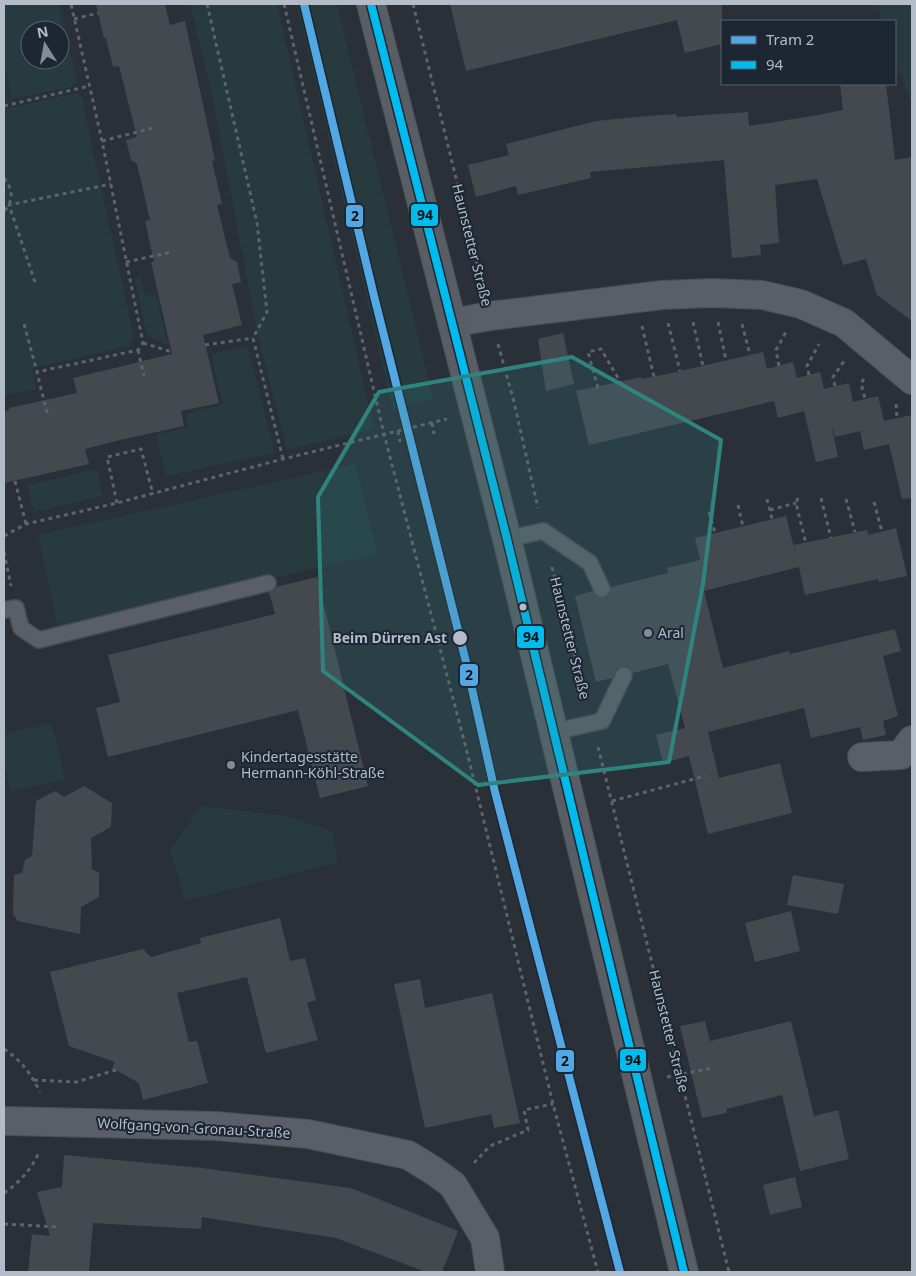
<svg xmlns="http://www.w3.org/2000/svg" width="916" height="1276" viewBox="0 0 916 1276" font-family="'Noto Sans',sans-serif">
<rect width="100%" height="100%" fill="#2a3038"/>
<g fill="#273a3e" fill-rule="evenodd">
<path d="M4,4H59L77,81L74,86L12,99L4,60ZM30,30H60V60H30Z"/>
<polygon points="190,4 277,4 374,429 287,450 258,336 212,95"/>
<polygon points="297,4 337,4 433,398 393,409"/>
<polygon points="877,4 912,4 912,105 895,58 895,21 882,21"/>
<polygon points="77,93 81,95 134,338 129,346 32,368 36,389 4,396 4,109"/>
<polygon points="140,274 145,296 156,295 168,345 147,336 135,281"/>
<polygon points="248,346 275,453 166,476 156,435 188,427 185,414 223,404 211,354"/>
<polygon points="355,464 378,554 58,627 38,535"/>
<polygon points="97,469 103,496 34,512 27,485"/>
<polygon points="52,723 65,780 10,791 4,762 4,734"/>
<polygon points="202,806 287,816 333,832 337,862 185,901 170,849"/>
</g>
<g fill="#444950">
<polygon points="96,4 165,4 170,25 185,21 215,160 212,161 222,204 217,205 230,258 237,262 241,282 232,284 242,325 203,335 219,403 181,411 184,426 120,440 85,449 89,464 4,483 4,412 9,410 9,408 77,393 73,378 172,354 151,262 154,261 145,221 150,220 137,164 131,160 126,140 137,137 119,66 113,67 106,38 104,38"/>
<polygon points="450,4 722,4 722,44 685,53 677,20 466,71"/>
<polygon points="840,84 886,84 895,160 912,157 912,321 877,295 866,259 843,265 817,179 775,185 779,243 760,245 761,255 732,258 724,160 590,172 591,178 518,195 516,186 476,197 468,165 509,155 506,144 596,121 647,116 676,114 677,117 748,112 749,126 818,115 843,110"/>
<polygon points="563,333 574,384 546,391 538,339"/>
<polygon points="763,352 767,369 793,362 797,378 820,372 824,389 849,383 853,402 878,396 884,421 912,415 912,498 902,499 889,444 864,450 860,431 835,437 831,423 838,457 816,462 804,411 778,418 774,401 589,445 576,391 642,377 642,379 667,374"/>
<polygon points="786,516 796,555 794,545 867,530 868,535 896,528 907,576 879,582 878,579 805,595 799,567 704,591 723,668 789,651 790,654 895,629 901,651 883,656 898,716 883,721 886,735 863,740 860,727 811,738 804,708 708,732 719,778 780,763 792,813 708,834 689,756 663,763 656,735 685,728 668,664 633,673 628,667 623,666 618,668 612,678 596,682 575,596 593,591 597,597 605,598 610,594 611,587 668,573 667,568 700,560 695,538"/>
<polygon points="317,577 368,786 320,798 298,710 108,757 96,708 120,702 108,655 275,614 269,592 276,587"/>
<polygon points="84,786 112,803 111,827 91,838 92,869 99,873 99,897 81,907 80,934 18,921 13,914 14,875 22,873 25,860 32,856 36,801 55,791 64,797"/>
<polygon points="793,875 844,884 838,914 787,905"/>
<polygon points="791,911 800,951 755,962 745,923"/>
<polygon points="280,918 290,961 305,958 316,1000 307,1003 318,1040 266,1053 247,977 177,993 189,1042 197,1041 208,1083 143,1100 139,1083 112,1068 115,1062 69,1046 50,972 143,949 151,957 201,943 200,938"/>
<polygon points="420,979 425,1008 492,993 520,1123 494,1128 491,1114 425,1128 394,984"/>
<polygon points="705,1021 710,1041 791,1021 814,1116 838,1110 849,1159 800,1171 782,1095 726,1109 727,1113 702,1118 680,1026"/>
<polygon points="64,1155 202,1168 351,1188 458,1231 442,1272 426,1272 336,1238 202,1217 201,1229 93,1223 89,1272 28,1272 32,1234 50,1236 37,1192 62,1187"/>
<polygon points="795,1177 802,1207 770,1215 763,1185"/>
</g>
<g fill="none" stroke-linecap="round" stroke-linejoin="round">
<g stroke="#484c53" stroke-width="18">
<g id="lane">
<polyline points="507,539 543,531 590,563 602,589"/>
<polyline points="4,610 16,608 21,628 39,640 268,583"/>
<polyline points="553,732 602,721 624,675"/>
</g>
</g>
<g stroke="#484c53" stroke-width="30">
<g id="street">
<polyline points="452,323 490,316 662,295 712,293 762,295 801,304 844,323 912,380"/>
<polyline points="862,757 901,755 912,740"/>
<polyline points="7,1121 216,1126 308,1134 408,1155 434,1171 453,1185 485,1238 490,1272"/>
</g>
</g>
<g stroke="#484c53" stroke-width="30">
<polyline id="secondary" points="371,4 507,539 684,1272"/>
</g>
<g stroke="#5d636a" stroke-width="3" stroke-dasharray="4 4" stroke-linecap="butt">
<polyline points="207,4 257,223 267,312 253,338 283,459"/>
<polyline points="284,4 384,434 467,752 553,1104 598,1272"/>
<polyline points="413,4 483,287"/>
<polyline points="74,19 98,13"/>
<polyline points="4,106 89,86"/>
<polyline points="102,141 153,128"/>
<path d="M4,178C13,189 14,201 4,211"/>
<polyline points="126,262 172,252"/>
<polyline points="35,282 9,205 111,184"/>
<polyline points="693,322 703,366"/>
<polyline points="718,322 726,360"/>
<polyline points="668,323 680,371"/>
<polyline points="24,324 37,372"/>
<polyline points="742,324 750,355"/>
<polyline points="642,326 654,377"/>
<polyline points="143,343 172,352"/>
<polyline points="498,344 514,402 538,508"/>
<polyline points="205,345 253,338"/>
<polyline points="138,350 144,376"/>
<polyline points="779,366 776,350 786,332"/>
<polyline points="809,375 807,366 819,344"/>
<polyline points="864,379 861,383 865,399"/>
<polyline points="835,386 833,377 844,361"/>
<polyline points="598,388 588,352 601,349 621,383"/>
<polyline points="896,404 897,418"/>
<polyline points="47,413 37,372 138,350 143,343 102,141 71,4"/>
<polyline points="432,423 434,434"/>
<polyline points="398,431 400,442"/>
<polyline points="15,481 26,524"/>
<polyline points="798,498 796,503 806,544"/>
<polyline points="821,498 831,538"/>
<polyline points="767,499 772,519"/>
<polyline points="846,499 855,532"/>
<polyline points="874,502 882,532"/>
<polyline points="117,503 107,457 141,449 153,494"/>
<polyline points="738,505 743,527"/>
<polyline points="770,510 796,503"/>
<polyline points="709,512 715,533"/>
<polyline points="4,536 26,524 117,503 283,459 447,419"/>
<polyline points="4,552 11,586"/>
<polyline points="552,567 586,699"/>
<polyline points="598,747 729,1272"/>
<polyline points="612,801 705,776"/>
<path d="M4,1049C21,1060 31,1074 40,1092"/>
<polyline points="667,1077 713,1068"/>
<polyline points="34,1080 76,1082 116,1070"/>
<polyline points="474,1163 490,1146 528,1130 524,1110 553,1104"/>
<path d="M4,1193C19,1183 32,1169 39,1152"/>
<polyline points="4,1224 59,1227"/>
</g>
<use href="#lane" stroke="#5a5e66" stroke-width="15"/>
<use href="#street" stroke="#5a5e66" stroke-width="28"/>
<use href="#secondary" stroke="#595d64" stroke-width="28"/>
<g stroke="#1d2633" stroke-width="11">
<polyline id="bus-1" points="371,4 507,539 684,1272"/>
</g>
<use href="#bus-1" stroke="#0be" stroke-width="8"/>
<g stroke="#1d2633" stroke-width="11">
<polyline id="tram-1" points="304,4 374,296 466,662 495,792 620,1272"/>
</g>
<use href="#tram-1" stroke="#53a8e4" stroke-width="8"/>
</g>
<path fill="#308480" fill-opacity="0.2" stroke="#308480" stroke-width="4" stroke-linejoin="round" d="M572,357L721,440L703,584L669,762L478,785L323,671L318,497L379,392Z"/>
<g fill="#b4bcc9" stroke="#1d2633" stroke-width="2">
<circle cx="523" cy="607" r="4.5"/>
<circle cx="460" cy="638" r="8"/>
</g>
<g fill="#848b96" stroke="#1d2633" stroke-width="2">
<circle cx="648" cy="633" r="5"/>
<circle cx="231" cy="765" r="5"/>
</g>
<g text-anchor="middle" stroke-width="4" stroke-linejoin="round" paint-order="stroke">
<g font-size="14" fill="#b4bcc9" stroke="#1d2633">
<text transform="translate(472 245) rotate(76)" y="5">Haunstetter Straße</text>
<text transform="translate(570 638) rotate(76)" y="5">Haunstetter Straße</text>
<text transform="translate(669 1031) rotate(76)" y="5">Haunstetter Straße</text>
<text transform="translate(194 1128) rotate(3)" y="5">Wolfgang-von-Gronau-Straße</text>
</g>
<g font-size="14" fill="#b4bcc9" stroke="#1d2633" text-anchor="start">
<text x="658" y="638">Aral</text>
<text x="241" y="762">Kindertagesstätte<tspan x="241" dy="16">Hermann-Köhl-Straße</tspan></text>
</g>
<g font-size="14" font-weight="bold" fill="#b4bcc9" stroke="#1d2633" text-anchor="end">
<text x="447" y="643">Beim Dürren Ast</text>
</g>
</g>
<g stroke="#1d2633" stroke-width="2">
<rect x="410" y="203" width="29" height="24" rx="5" fill="#0be"/>
<rect x="345" y="204" width="19" height="24" rx="5" fill="#53a8e4"/>
<rect x="516" y="625" width="29" height="24" rx="5" fill="#0be"/>
<rect x="459" y="663" width="20" height="24" rx="5" fill="#53a8e4"/>
<rect x="619" y="1048" width="28" height="24" rx="5" fill="#0be"/>
<rect x="555" y="1049" width="20" height="24" rx="5" fill="#53a8e4"/>
</g>
<g font-size="14" text-anchor="middle" font-weight="bold" fill="#111">
<text x="425" y="220">94</text>
<text x="355" y="221">2</text>
<text x="531" y="642">94</text>
<text x="469" y="680">2</text>
<text x="633" y="1065">94</text>
<text x="565" y="1066">2</text>
</g>
<rect width="916" height="1276" fill="none" stroke="#b4bcc9" stroke-width="10"/>
<rect x="721" y="20" width="175" height="65" fill="#1d2633" stroke="#59626f"/>
<rect x="731" y="36" width="25" height="8" fill="#53a8e4" stroke="#59626f"/>
<text x="766" y="45" font-size="15" fill="#b4bcc9">Tram 2</text>
<rect x="731" y="61" width="25" height="8" fill="#00bbee" stroke="#59626f"/>
<text x="766" y="70" font-size="15" fill="#b4bcc9">94</text>
<g transform="translate(45 45) rotate(349)"><circle r="24" fill="#1d2633" stroke="#59626f"/>
<path d="M0-4L9 19L0 12L-9 19Z" fill="#848b96"/>
<text y="-8" font-size="14" font-weight="bold" text-anchor="middle" fill="#b4bcc9">N</text>
</g>
</svg>
